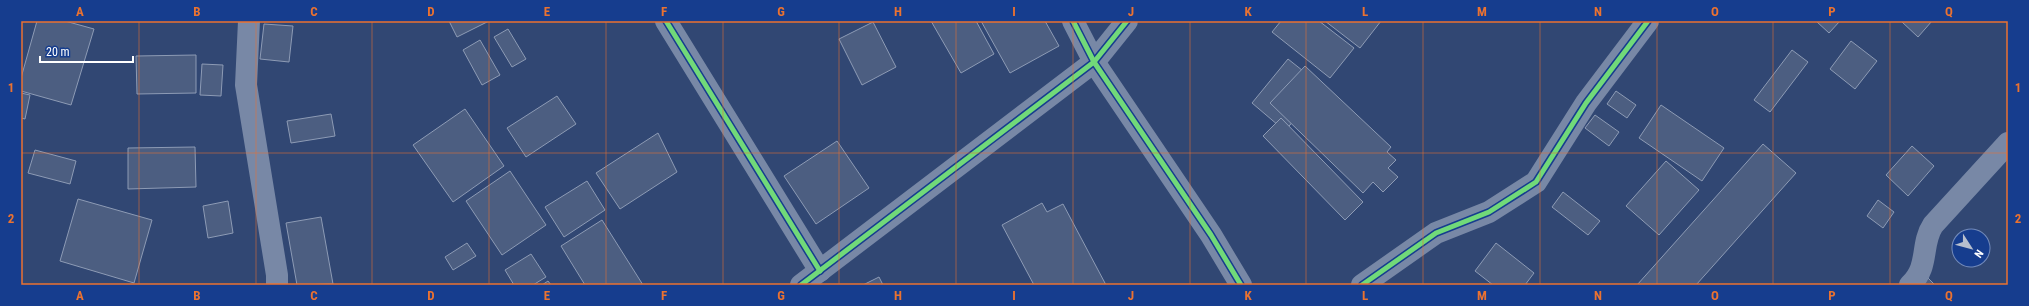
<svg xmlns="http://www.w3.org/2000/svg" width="2029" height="306" viewBox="0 0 2029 306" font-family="'Roboto Condensed',sans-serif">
<rect width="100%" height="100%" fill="#314773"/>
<g fill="#4c5e81" stroke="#8d9bb5">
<polygon points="37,21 65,21 94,29 71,105 21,91 21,78"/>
<polygon points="449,21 489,21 457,37"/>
<polygon points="931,21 976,21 994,54 961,73"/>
<polygon points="981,21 1045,21 1059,46 1010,73"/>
<polygon points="1281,21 1319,21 1354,48 1330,78 1272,32"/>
<polygon points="1325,21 1381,21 1360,48"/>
<polygon points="1816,21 1840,21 1829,33"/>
<polygon points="1901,21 1932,21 1918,37"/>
<polygon points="873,22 896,67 862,85 839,39"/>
<polygon points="264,24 293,26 289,62 260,59"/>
<polygon points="508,29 526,59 512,67 494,37"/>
<polygon points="480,40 500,75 482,85 463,50"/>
<polygon points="1851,41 1877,61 1855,89 1830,69"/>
<polygon points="1792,50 1808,62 1770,112 1754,100"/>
<polygon points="196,55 196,93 137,94 136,56"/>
<polygon points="1288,59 1322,86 1285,131 1252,103"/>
<polygon points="202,64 223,65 221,96 200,95"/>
<polygon points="1305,66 1391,147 1387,152 1396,160 1388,168 1398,177 1383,192 1373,182 1363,193 1270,103"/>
<polygon points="1616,91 1636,105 1627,118 1607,104"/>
<polygon points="21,93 30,95 25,119 21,118"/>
<polygon points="557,96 576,124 526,157 507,128"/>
<polygon points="1661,105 1724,148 1702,181 1639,138"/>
<polygon points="465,109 504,166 453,202 413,145"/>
<polygon points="331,114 335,136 291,143 287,121"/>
<polygon points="1595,115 1619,132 1609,146 1585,128"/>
<polygon points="1281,118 1363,202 1345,220 1263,136"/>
<polygon points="658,133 677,172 620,209 596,173"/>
<polygon points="837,141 869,188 816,224 784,176"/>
<polygon points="1763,144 1796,173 1696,285 1637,285"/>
<polygon points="1912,146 1934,166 1908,196 1886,175"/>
<polygon points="195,147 196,187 128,189 128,148"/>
<polygon points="35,150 76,161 70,184 28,173"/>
<polygon points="1666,161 1699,190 1659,235 1626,206"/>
<polygon points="510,171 546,225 502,255 466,201"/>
<polygon points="587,181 605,210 564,237 545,207"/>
<polygon points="1563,192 1600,221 1588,235 1552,207"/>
<polygon points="78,199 152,220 134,283 60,261"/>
<polygon points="1878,200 1894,212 1883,228 1867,216"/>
<polygon points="228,201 233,233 208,238 203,206"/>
<polygon points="1042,203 1047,212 1063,204 1106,285 1034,285 1002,225"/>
<polygon points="321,217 333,284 297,285 286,223"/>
<polygon points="602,220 643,285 585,285 561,246"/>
<polygon points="467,243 476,256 453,270 445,257"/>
<polygon points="1496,243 1534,273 1525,285 1493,285 1475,271"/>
<polygon points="531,254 546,277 533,285 514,285 505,270"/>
<polygon points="879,277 883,285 863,285"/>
<polygon points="1927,277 1935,285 1920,285"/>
<polygon points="548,281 551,285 542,285"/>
</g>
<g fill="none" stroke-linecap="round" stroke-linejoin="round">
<g stroke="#7888a6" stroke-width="22">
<polyline points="249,21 246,85 277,275 277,285"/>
<polyline points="666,21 820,271"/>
<polyline points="1073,21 1094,62 1211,235 1241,285"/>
<polyline points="801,285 1094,62 1127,21"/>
<polyline points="1362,285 1436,233 1489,212 1536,182 1586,103 1648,21"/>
<path d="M1910,285C1930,266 1920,245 1933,225L2008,143"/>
</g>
<g stroke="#163d8e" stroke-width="8">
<g id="cycleway">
<polyline points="666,21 820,271"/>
<polyline points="1073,21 1094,62 1211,235 1241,285"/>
<polyline points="801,285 1094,62 1127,21"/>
<polyline points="1362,285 1436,233 1489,212 1536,182 1586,103 1648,21"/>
</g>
</g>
<use href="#cycleway" stroke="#71d979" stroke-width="5"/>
</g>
<path fill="none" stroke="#eb7230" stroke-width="1" stroke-opacity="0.55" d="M139,21V285M256,21V285M372,21V285M489,21V285M606,21V285M723,21V285M839,21V285M956,21V285M1073,21V285M1190,21V285M1306,21V285M1423,21V285M1540,21V285M1657,21V285M1773,21V285M1890,21V285M21,153H2008"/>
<rect width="2029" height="306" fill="none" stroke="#163d8e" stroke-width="44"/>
<g transform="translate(1971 248) rotate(126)"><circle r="19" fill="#163d8e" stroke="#738bbb"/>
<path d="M0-3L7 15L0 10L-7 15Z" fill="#b7bfce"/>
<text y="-6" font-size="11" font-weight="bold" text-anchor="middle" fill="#ffffff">N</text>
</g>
<path d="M40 56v6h93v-6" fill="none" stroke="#ffffff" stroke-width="2"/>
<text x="46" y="56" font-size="12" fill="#ffffff" stroke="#163d8e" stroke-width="3" paint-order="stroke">20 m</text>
<rect x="22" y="22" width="1985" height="262" fill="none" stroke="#eb7230" stroke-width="1.5"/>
<g font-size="13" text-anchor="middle" font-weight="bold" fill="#eb7230">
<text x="80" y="16">A</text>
<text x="197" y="16">B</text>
<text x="314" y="16">C</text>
<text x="431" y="16">D</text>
<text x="547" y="16">E</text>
<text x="664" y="16">F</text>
<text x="781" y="16">G</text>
<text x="898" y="16">H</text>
<text x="1014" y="16">I</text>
<text x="1131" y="16">J</text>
<text x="1248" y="16">K</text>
<text x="1365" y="16">L</text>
<text x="1482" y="16">M</text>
<text x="1598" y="16">N</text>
<text x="1715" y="16">O</text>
<text x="1832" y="16">P</text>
<text x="1949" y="16">Q</text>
<text x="11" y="92">1</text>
<text x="2018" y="92">1</text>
<text x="11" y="223">2</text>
<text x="2018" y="223">2</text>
<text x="80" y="300">A</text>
<text x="197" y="300">B</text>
<text x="314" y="300">C</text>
<text x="431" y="300">D</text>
<text x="547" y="300">E</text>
<text x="664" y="300">F</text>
<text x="781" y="300">G</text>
<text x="898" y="300">H</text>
<text x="1014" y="300">I</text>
<text x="1131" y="300">J</text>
<text x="1248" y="300">K</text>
<text x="1365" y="300">L</text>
<text x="1482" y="300">M</text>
<text x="1598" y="300">N</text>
<text x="1715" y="300">O</text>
<text x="1832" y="300">P</text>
<text x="1949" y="300">Q</text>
</g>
</svg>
